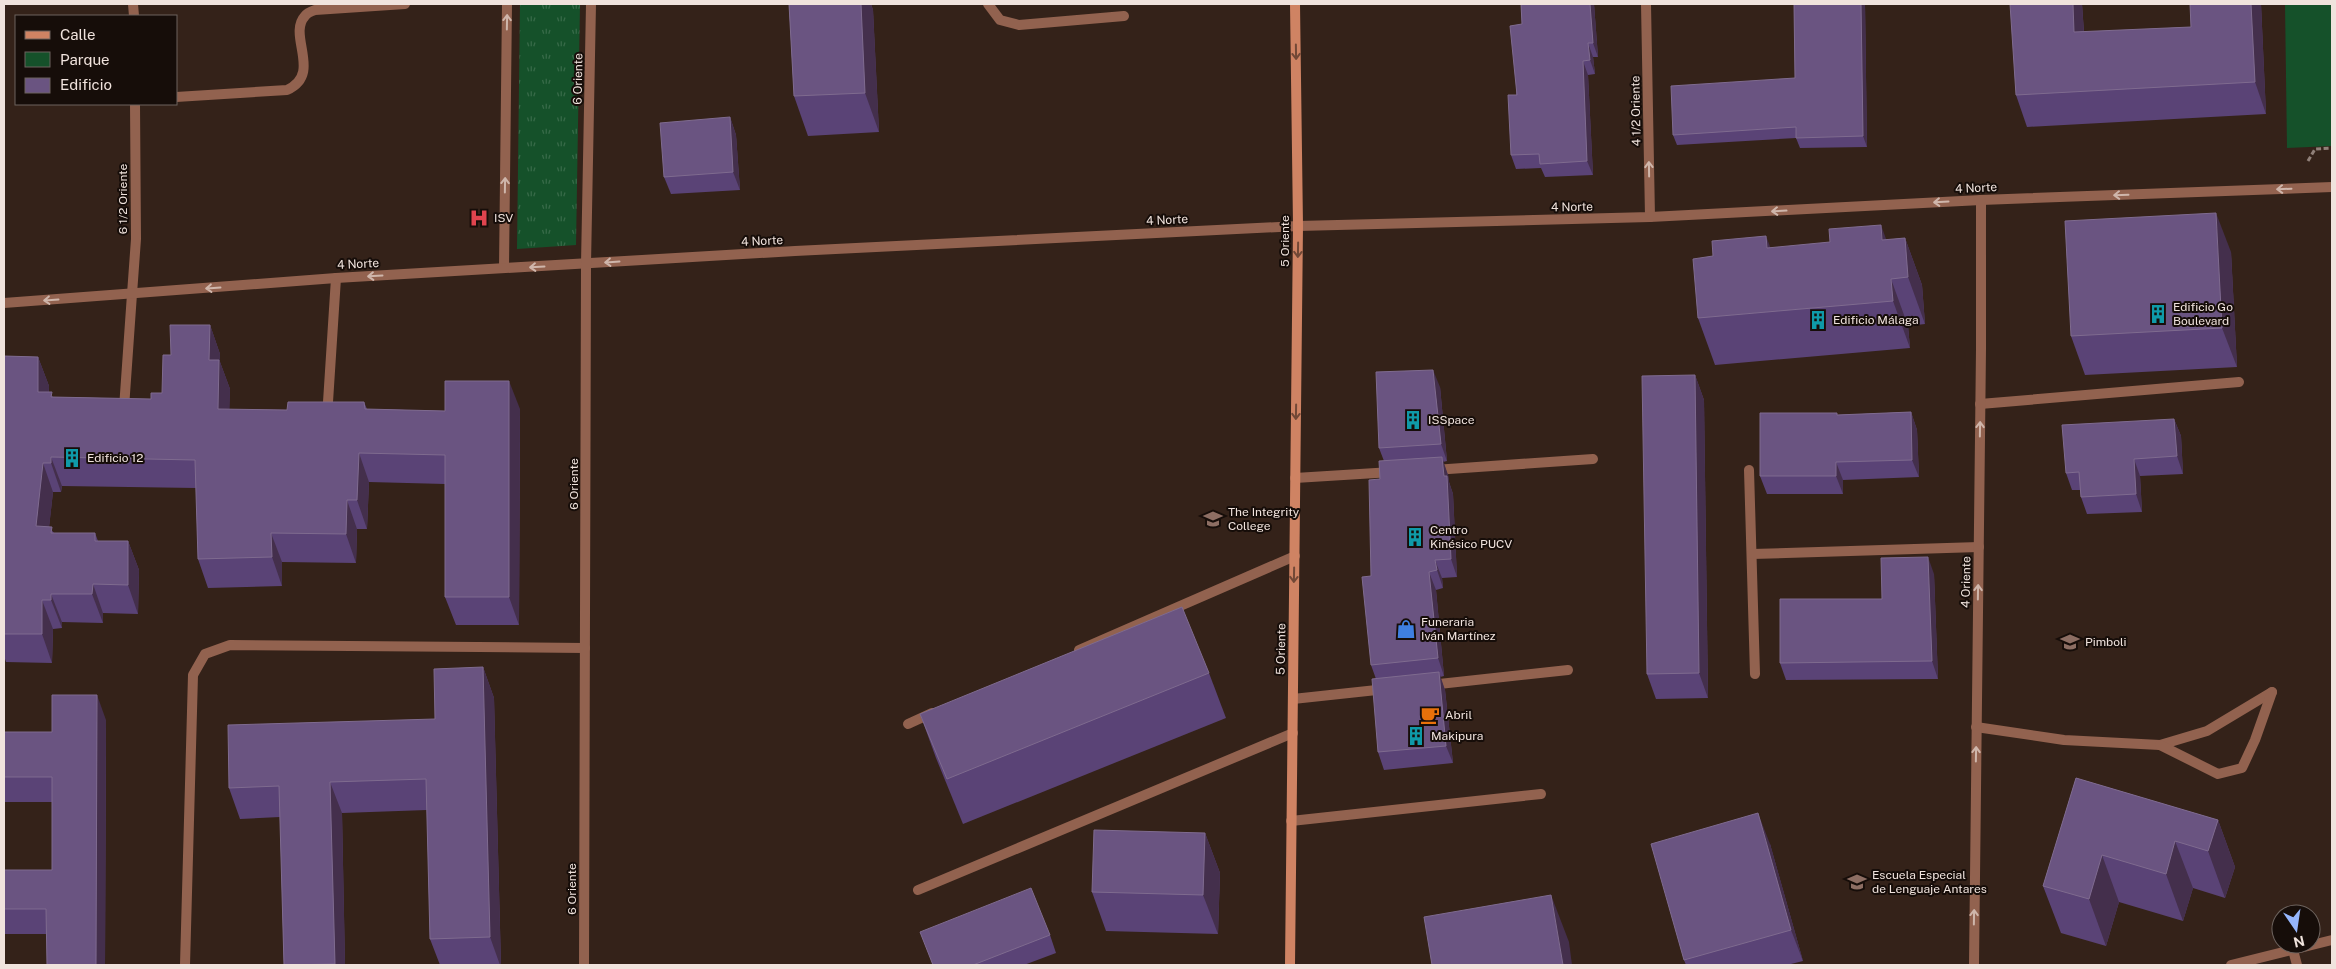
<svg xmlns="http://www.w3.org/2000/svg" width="2336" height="969" viewBox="0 0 2336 969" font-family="'Public Sans',sans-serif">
<defs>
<pattern id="grass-tufts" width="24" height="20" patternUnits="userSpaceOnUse" patternTransform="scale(1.25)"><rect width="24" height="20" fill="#15512a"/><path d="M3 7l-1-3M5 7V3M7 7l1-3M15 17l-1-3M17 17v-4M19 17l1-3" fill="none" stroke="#376a48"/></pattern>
</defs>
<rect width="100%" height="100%" fill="#342219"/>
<polygon fill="url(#grass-tufts)" points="520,4 580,4 576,245 517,249"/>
<polygon fill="#15512a" points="2285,4 2332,4 2332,146 2287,148"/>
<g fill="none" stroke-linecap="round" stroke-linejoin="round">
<polyline stroke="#908079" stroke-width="3" stroke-dasharray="5 2.5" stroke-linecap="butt" points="2308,161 2315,149 2332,148"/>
<g stroke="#92624f" stroke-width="10">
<polyline points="988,4 1000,20 1019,25 1124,16"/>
<path d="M176,97L287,90C323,74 287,35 305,16C307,13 312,11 315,10L405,4"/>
<polyline points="328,402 336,278"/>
<polyline points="1980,404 2239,382"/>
<polyline points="124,408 132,294"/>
<polyline points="1079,650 1295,556"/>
<polyline points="1430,685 1568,670"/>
<polyline points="1293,699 1386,689"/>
<polyline points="908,724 932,713"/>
<polyline points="1976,727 2064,740 2160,745 2207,731 2272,692"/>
<polyline points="2160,745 2218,774 2242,768 2255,740 2272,692"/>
<polyline points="918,890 1293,733"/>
<polyline points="185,965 193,675 205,654 230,645 585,648"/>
</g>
<g stroke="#92624f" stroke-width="10">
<polyline points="133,4 134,16"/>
<polyline points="1646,4 1650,217"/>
<polyline points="504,268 507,4"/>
<polyline points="132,294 136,239 135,104"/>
<polyline points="4,303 336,278 795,251 1298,226 1650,217 1981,200 2332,187"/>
<polyline points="1434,470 1593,459"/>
<polyline points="1749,470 1755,674"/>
<polyline points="1295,478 1392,472"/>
<polyline points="1752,554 1979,547"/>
<polyline points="1291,821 1541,794"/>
<polyline points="2293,950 2297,965"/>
<polyline points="584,965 586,264 591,4"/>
<polyline points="1974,965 1981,349 1981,200"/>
<polyline points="2231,965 2332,940"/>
</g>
<polyline stroke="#cf8363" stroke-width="10" points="1290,965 1298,226 1295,4"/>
</g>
<g fill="#5a4376">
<polygon points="789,4 871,4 873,10 879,132 808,136 794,96"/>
<polygon points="1521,4 1594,4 1598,57 1593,57 1595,74 1588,75 1593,175 1545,177 1541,168 1516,169 1511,155 1522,24"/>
<polygon points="1794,4 1865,4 1867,147 1800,148 1796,138 1677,145 1673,135 1795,78"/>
<polygon points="2082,4 2084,32 2191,27 2190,4 2261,4 2266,114 2027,127 2016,95"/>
<polygon points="730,117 736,135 740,190 671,194 664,177"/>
<polygon points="1905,238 1922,285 1925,324 1908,326 1910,348 1715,365 1698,318 1713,256"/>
<polygon points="2231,252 2237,367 2085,375 2071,336"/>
<polygon points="210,325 220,354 220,362 230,389 229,409 287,410 364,402 367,409 445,411 520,409 519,625 456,625 445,597 445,484 369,482 367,529 357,529 356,563 282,562 282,586 208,588 198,559 196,488 62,486 61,492 53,492 49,527 54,533 95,533 98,541 128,541 139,570 138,614 103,613 103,623 62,622 62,628 53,629 52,663 6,662 4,656 4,356 38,357 49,386 49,392 53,397 151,399 162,393 171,355"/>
<polygon points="1695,375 1704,400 1708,698 1656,699 1647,674"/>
<polygon points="1440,387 1447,461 1443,462 1448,475 1449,482 1453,494 1457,577 1442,578 1443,588 1436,590 1444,676 1440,677 1445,690 1453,763 1384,770 1378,752 1376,679 1371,665 1371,576 1380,479 1384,461 1379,448"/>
<polygon points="1911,412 1917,430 1919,477 1843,480 1843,494 1767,494 1760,476 1837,415"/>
<polygon points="2174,419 2181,436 2183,474 2140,476 2142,512 2087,514 2081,497 2080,490 2072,490 2066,473"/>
<polygon points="1934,574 1938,679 1786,680 1780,663 1882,599"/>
<polygon points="483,667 494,698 501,965 440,965 430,939 427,810 342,813 345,965 284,965 280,817 240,819 229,788 435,719"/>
<polygon points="1209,673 1226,718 963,824 936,758 920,714"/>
<polygon points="106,720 105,965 47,965 47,934 4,934 4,870 52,870 52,802 4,802 4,732 52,732"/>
<polygon points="2076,778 2218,820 2235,867 2225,898 2193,888 2183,921 2119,902 2106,946 2061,933 2043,886"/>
<polygon points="1205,833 1220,873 1218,934 1106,931 1092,892"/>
<polygon points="1770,844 1803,961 1787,965 1686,965 1684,960"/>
<polygon points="1050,935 1056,953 1024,965 932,965"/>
</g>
<g fill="#442f4c">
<polygon points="861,4 871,4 873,10 879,132 865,93"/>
<polygon points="1590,4 1594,4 1598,57 1593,43"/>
<polygon points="1861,4 1865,4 1867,147 1863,136"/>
<polygon points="2073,4 2082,4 2086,63 2074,32"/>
<polygon points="2251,4 2261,4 2266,114 2255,82"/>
<polygon points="1588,43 1593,57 1595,74 1590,60"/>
<polygon points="1583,61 1588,75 1593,175 1587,161"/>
<polygon points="730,117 736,135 740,190 733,172"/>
<polygon points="2216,213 2231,252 2237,367 2222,328"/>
<polygon points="1881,225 1898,272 1882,240"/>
<polygon points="1766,236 1784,283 1767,248"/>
<polygon points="1905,238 1922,285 1925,324 1908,277"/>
<polygon points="1891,279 1908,326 1910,348 1893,301"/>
<polygon points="210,325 220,354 220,362 230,389 229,438 218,409 209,360"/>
<polygon points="38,357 49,386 48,420 38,392"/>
<polygon points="1433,370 1440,387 1447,461 1441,444"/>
<polygon points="1695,375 1704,400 1708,698 1699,673"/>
<polygon points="509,381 520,409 519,625 509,597"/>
<polygon points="1911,412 1917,430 1919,477 1912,460"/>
<polygon points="2174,419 2181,436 2183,474 2177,456"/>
<polygon points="359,453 369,482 367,529 357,500"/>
<polygon points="51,457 62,486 61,492 51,463"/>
<polygon points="1442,457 1448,475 1449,482 1453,494 1457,577 1451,559"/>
<polygon points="2134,459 2140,476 2142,512 2136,494"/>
<polygon points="1836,462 1843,480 1843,494 1836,476"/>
<polygon points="43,463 53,492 46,555 36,526"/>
<polygon points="347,500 357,529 356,563 346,534"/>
<polygon points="271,533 282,562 282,586 272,557"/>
<polygon points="128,541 139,570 138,614 128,585"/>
<polygon points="1928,557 1934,574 1938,679 1932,661"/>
<polygon points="1435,560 1442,578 1443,588 1437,570"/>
<polygon points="1429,572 1436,590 1444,676 1438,658"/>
<polygon points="93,584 103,613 103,623 92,594"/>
<polygon points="51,594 62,622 62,628 51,600"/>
<polygon points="42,600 53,629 52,663 42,634"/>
<polygon points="483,667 494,698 501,965 500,965 490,937"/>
<polygon points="1439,672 1445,690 1453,763 1446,746"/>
<polygon points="97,695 106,720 105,965 96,965"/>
<polygon points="330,782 342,813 345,965 335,965 335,964"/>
<polygon points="1758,813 1770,844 1803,961 1791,930"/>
<polygon points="2218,820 2235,867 2225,898 2208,851"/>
<polygon points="1205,833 1220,873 1218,934 1203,895"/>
<polygon points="2175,841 2193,888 2183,921 2166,874"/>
<polygon points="2102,855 2119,902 2106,946 2089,899"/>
<polygon points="1551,895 1569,942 1572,965 1563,965"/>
</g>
<g fill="#6a5481" stroke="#7f6b8f">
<polygon points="789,4 861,4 865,93 794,96"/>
<polygon points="1521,4 1590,4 1593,43 1588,43 1590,60 1583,61 1587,161 1540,164 1539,154 1511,155 1508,95 1517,95 1510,26 1522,24"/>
<polygon points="1794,4 1861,4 1863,136 1796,138 1796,127 1673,135 1671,86 1795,78"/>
<polygon points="2010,4 2073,4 2074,32 2191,27 2190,4 2251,4 2255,82 2016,95"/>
<polygon points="730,117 733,172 664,177 660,123"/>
<polygon points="2216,213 2222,328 2071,336 2065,221"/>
<polygon points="1881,225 1882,240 1905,238 1908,277 1891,279 1893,301 1698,318 1693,259 1713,256 1712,241 1766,236 1767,248 1830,242 1829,229"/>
<polygon points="170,325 210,325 209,360 219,360 218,409 287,410 288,402 364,402 365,409 445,411 445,381 509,381 509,597 445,597 445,455 359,453 357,500 347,500 346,534 271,533 272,557 198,559 195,460 51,457 51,463 43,463 36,526 52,527 51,533 95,533 95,541 128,541 128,585 93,584 92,594 51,594 51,600 42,600 42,634 4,634 4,356 38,357 38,392 52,392 51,397 151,399 151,393 162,393 163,355 171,355"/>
<polygon points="1433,370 1441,444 1379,448 1376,372"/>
<polygon points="1695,375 1699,673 1647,674 1642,376"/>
<polygon points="1911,412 1912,460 1836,462 1836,476 1760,476 1760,413 1837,413 1837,415"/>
<polygon points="2174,419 2177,456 2134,459 2136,494 2081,497 2079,472 2066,473 2062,425"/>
<polygon points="1442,457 1444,476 1447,476 1451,559 1435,560 1437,570 1429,572 1438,658 1371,665 1362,577 1371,576 1369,480 1380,479 1379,461"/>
<polygon points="1928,557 1932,661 1780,663 1780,599 1882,599 1881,558"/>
<polygon points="1182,607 1209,673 947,779 920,714"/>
<polygon points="483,667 490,937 430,939 426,779 330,782 335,964 284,965 279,786 229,788 228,725 435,719 434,669"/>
<polygon points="1439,672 1446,746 1378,752 1372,679"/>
<polygon points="52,695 97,695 96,965 47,965 46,909 4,909 4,870 52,870 52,777 4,777 4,732 52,732"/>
<polygon points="2076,778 2218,820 2208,851 2175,841 2166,874 2102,855 2089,899 2043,886"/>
<polygon points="1758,813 1791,930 1684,960 1651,844"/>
<polygon points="1094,830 1205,833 1203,895 1092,892"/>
<polygon points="1031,888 1050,935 973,965 933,965 920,932"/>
<polygon points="1551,895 1563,965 1432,965 1424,917"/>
</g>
<defs><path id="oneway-shaft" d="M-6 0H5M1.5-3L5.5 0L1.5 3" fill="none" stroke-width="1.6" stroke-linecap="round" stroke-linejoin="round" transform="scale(1.25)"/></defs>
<g stroke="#cfb6ab">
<use href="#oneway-shaft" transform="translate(507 22) rotate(-89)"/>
<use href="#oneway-shaft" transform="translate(1649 169) rotate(-91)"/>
<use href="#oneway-shaft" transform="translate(505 185) rotate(-89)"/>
<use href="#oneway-shaft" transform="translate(2284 189) rotate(178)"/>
<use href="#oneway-shaft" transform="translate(2121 195) rotate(178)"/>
<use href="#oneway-shaft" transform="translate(1941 202) rotate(177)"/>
<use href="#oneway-shaft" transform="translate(1779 211) rotate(177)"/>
<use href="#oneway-shaft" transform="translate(612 262) rotate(176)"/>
<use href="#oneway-shaft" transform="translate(537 267) rotate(177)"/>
<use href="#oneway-shaft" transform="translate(375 276) rotate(177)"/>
<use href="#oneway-shaft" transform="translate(213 288) rotate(176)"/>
<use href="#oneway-shaft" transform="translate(51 300) rotate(176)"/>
<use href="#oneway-shaft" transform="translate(1980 429) rotate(-89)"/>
<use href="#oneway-shaft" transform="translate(1978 592) rotate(-89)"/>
<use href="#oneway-shaft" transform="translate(1976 754) rotate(-89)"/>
<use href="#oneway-shaft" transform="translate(1974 917) rotate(-89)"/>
</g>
<g stroke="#724836">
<use href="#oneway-shaft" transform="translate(1296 52) rotate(89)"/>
<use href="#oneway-shaft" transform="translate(1298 250) rotate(91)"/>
<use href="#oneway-shaft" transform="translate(1296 412) rotate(91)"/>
<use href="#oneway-shaft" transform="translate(1294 575) rotate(91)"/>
</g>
<defs>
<g id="hospital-bare" transform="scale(1.5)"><path d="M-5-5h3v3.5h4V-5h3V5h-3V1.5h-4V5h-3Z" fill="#e0444e" stroke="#160d09" stroke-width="2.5" paint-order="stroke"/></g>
<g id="building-bare" transform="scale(1.5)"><path d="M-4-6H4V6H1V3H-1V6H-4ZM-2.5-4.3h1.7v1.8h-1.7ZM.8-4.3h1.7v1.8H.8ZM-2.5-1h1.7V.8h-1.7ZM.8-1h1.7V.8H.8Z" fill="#0f9aa8" stroke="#160d09" stroke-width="2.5" paint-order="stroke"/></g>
<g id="school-bare" transform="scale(1.5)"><path d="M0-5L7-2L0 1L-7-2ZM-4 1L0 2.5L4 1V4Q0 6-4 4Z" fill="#8d6e63" stroke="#160d09" stroke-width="2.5" paint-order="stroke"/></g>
<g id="shop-bare" transform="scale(1.5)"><path d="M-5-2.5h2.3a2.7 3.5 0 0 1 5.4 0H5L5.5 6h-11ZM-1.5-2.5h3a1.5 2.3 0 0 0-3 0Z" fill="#3f7fe0" stroke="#160d09" stroke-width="2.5" paint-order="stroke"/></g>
<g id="cafe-bare" transform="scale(1.5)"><path d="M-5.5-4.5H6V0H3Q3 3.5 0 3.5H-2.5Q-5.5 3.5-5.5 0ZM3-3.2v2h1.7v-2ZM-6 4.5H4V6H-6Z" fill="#e8710a" stroke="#160d09" stroke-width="2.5" paint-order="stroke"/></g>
</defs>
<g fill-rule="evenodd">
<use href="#hospital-bare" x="479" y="218"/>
<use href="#building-bare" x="2158" y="314"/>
<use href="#building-bare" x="1818" y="320"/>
<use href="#building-bare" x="1413" y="420"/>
<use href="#building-bare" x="72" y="458"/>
<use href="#school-bare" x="1213" y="519"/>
<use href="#building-bare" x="1415" y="537"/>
<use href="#shop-bare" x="1406" y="629"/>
<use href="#school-bare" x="2070" y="642"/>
<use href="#cafe-bare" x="1430" y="715"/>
<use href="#building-bare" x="1416" y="736"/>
<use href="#school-bare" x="1857" y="882"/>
</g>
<g text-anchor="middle" stroke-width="4" stroke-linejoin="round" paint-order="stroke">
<g font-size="12" fill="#f0e3dd" stroke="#160d09">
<text transform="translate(578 79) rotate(-89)" y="4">6 Oriente</text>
<text transform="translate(1636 111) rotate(-91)" y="4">4 1/2 Oriente</text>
<text transform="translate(1976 188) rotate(-3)" y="4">4 Norte</text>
<text transform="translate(123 199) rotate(-90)" y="4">6 1/2 Oriente</text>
<text transform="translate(1572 207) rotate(-1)" y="4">4 Norte</text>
<text transform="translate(1167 220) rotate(-3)" y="4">4 Norte</text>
<text transform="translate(762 241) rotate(-3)" y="4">4 Norte</text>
<text transform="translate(1285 241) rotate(-90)" y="4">5 Oriente</text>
<text transform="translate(358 264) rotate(-3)" y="4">4 Norte</text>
<text transform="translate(574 484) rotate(-90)" y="4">6 Oriente</text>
<text transform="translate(1966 582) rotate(-89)" y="4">4 Oriente</text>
<text transform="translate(1281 649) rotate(-89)" y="4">5 Oriente</text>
<text transform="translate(572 889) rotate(-90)" y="4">6 Oriente</text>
</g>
<g font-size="12" fill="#f0e3dd" stroke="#160d09" text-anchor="start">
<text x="494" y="222">ISV</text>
<text x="2173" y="311">Edificio Go<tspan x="2173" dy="14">Boulevard</tspan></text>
<text x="1833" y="324">Edificio Málaga</text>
<text x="1428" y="424">ISSpace</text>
<text x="87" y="462">Edificio 12</text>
<text x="1228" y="516">The Integrity<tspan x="1228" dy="14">College</tspan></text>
<text x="1430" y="534">Centro<tspan x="1430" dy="14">Kinésico PUCV</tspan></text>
<text x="1421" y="626">Funeraria<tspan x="1421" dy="14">Iván Martínez</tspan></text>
<text x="2085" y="646">Pimboli</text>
<text x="1445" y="719">Abril</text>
<text x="1431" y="740">Makipura</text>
<text x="1872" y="879">Escuela Especial<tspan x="1872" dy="14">de Lenguaje Antares</tspan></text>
</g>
</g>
<rect width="2336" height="969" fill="none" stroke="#f0e3dd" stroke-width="10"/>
<rect x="15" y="15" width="162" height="90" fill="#160d09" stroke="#6d635e"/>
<rect x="25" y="31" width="25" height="8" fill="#cf8363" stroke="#6d635e"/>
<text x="60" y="40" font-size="15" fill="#f0e3dd">Calle</text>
<rect x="25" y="52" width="25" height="15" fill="#15512a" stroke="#6d635e"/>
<text x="60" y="65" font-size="15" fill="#f0e3dd">Parque</text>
<rect x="25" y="78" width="25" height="15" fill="#6a5481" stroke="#6d635e"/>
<text x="60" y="90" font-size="15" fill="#f0e3dd">Edificio</text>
<g transform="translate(2296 929) rotate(167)"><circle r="24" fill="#160d09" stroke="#6d635e"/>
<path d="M0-4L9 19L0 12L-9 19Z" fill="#95b6fd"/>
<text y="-8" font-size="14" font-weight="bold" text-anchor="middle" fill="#f0e3dd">N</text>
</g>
</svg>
